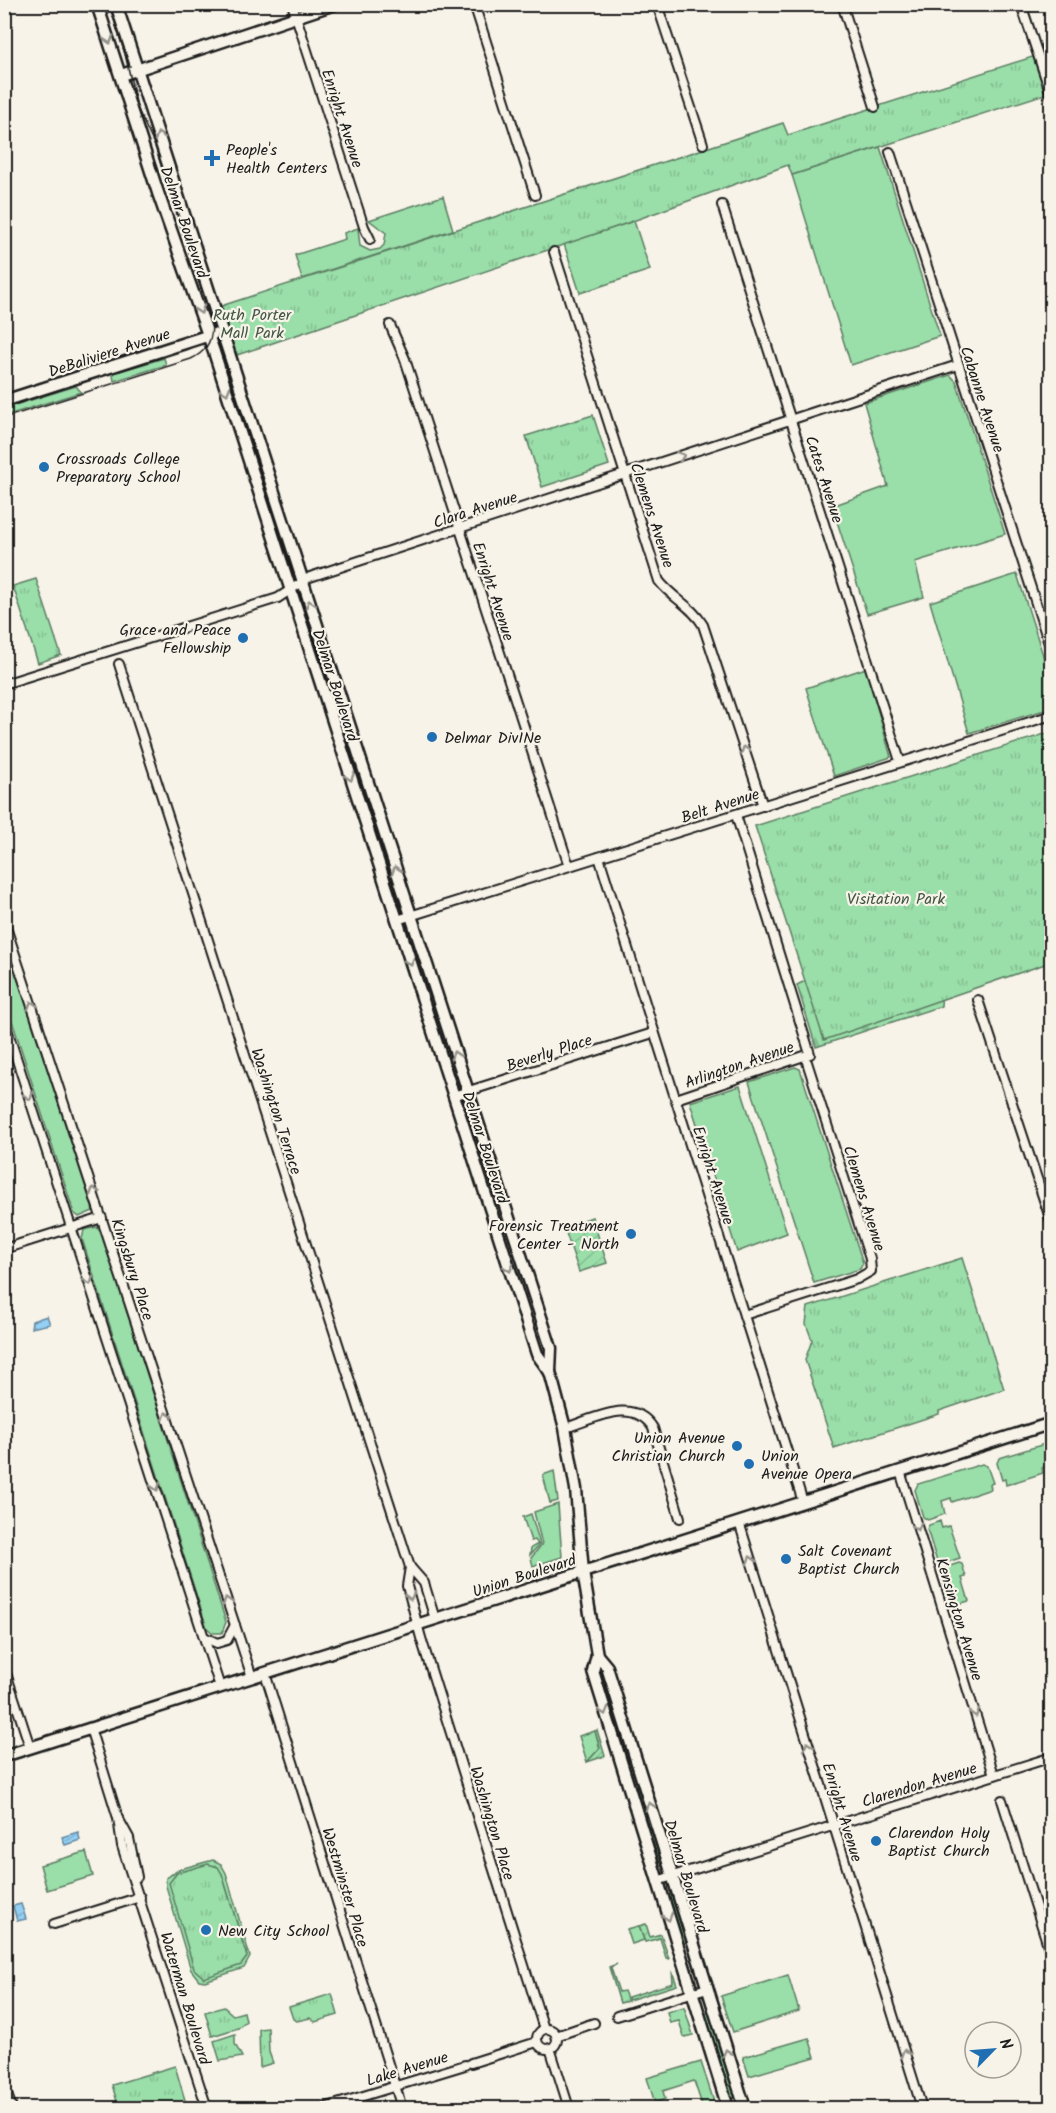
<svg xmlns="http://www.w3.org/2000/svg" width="1056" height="2113" viewBox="0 0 1056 2113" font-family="Kalam,sans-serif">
<defs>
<pattern id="forest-firs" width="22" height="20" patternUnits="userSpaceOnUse" patternTransform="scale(1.5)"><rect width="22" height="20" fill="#9adea9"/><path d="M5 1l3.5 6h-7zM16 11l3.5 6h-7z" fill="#84be91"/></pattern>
<pattern id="park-tufts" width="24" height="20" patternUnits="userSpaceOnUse" patternTransform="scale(1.5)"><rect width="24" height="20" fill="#9adea9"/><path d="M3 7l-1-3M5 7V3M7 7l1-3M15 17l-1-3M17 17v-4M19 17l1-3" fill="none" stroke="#84be91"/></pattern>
<pattern id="garden-furrows" width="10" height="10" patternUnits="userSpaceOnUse" patternTransform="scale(1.5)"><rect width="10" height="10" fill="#9adea9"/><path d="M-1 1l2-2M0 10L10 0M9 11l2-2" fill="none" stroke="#84be91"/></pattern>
<pattern id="water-waves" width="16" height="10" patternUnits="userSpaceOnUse" patternTransform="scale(1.5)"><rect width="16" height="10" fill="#94cff4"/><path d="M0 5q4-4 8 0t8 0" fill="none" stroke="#7fb1d1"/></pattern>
</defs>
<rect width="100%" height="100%" fill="#f7f3e8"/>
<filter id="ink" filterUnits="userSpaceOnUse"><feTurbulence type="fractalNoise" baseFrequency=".0167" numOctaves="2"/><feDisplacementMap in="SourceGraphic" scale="12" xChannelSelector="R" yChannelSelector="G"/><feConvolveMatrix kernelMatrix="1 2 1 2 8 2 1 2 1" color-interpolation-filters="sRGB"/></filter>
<g filter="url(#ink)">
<g fill="#9adea9" stroke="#5b7d62" stroke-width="1.5" fill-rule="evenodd">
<polygon points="880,147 940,336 851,365 792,175"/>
<polygon points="443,196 453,230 302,279 295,255 345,239 344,233 358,228 360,246 370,251 380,249 384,245 386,233 369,220"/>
<polygon points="634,221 650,270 580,293 564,244"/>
<polygon points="164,358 166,365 114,381 113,375 116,372"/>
<polygon points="950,375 956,381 1005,534 915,562 924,597 867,614 832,506 888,486 864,403"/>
<polygon points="76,386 81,392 5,416 5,408"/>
<polygon points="244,418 274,509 269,511 240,419"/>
<polygon points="1017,574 1051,680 1051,708 969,733 930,602"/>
<polygon points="866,668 891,757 834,776 806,688"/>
<polygon points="4,937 92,1206 93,1211 79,1217 74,1213 5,999"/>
<polygon points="795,1067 800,1069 863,1263 860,1269 814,1283 749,1082"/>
<polygon points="740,1086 787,1233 737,1252 690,1102"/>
<polygon points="97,1227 103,1236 226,1622 222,1633 213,1633 207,1628 82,1239 84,1230"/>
<polygon points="1051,1442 1051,1465 1042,1468 1043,1473 1006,1485 1005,1479 1002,1480 997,1463 999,1458"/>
<polygon points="982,1464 987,1466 993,1483 990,1484 991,1489 952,1502 951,1498 942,1501 945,1514 928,1520 923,1517 915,1490 918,1484"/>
<polygon points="554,1471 558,1501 550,1503 543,1475"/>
<polygon points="558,1504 562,1557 533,1566 531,1558 542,1544 534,1512"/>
<polygon points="531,1514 540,1544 530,1555 531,1548 538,1544 535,1540 531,1541 523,1517"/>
<polygon points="940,1521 942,1528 949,1526 960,1558 938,1565 927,1529 929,1525"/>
<polygon points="959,1563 962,1564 966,1577 962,1578 969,1601 951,1606 941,1574 945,1572 944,1568"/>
<polygon points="618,1722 630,1760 626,1762 614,1724"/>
<polygon points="595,1731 600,1748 587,1762 579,1736"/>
<polygon points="638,1786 662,1861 657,1862 634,1787"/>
<polygon points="86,1852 93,1876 47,1890 40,1865"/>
<path d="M213,1860L221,1864L226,1873L250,1957L244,1968L205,1981L199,1980L191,1970L166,1886V1878L180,1869ZM215,1865L222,1874L247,1956Z"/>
<polygon points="672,1894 687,1942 683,1943 668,1895"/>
<polygon points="639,1926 644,1940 632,1944 627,1929"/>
<polygon points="788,1975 799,2011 733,2032 721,1996"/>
<polygon points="684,2007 693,2035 684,2037 679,2021 670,2023 667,2012"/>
<polygon points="709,2012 736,2097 732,2098 705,2014"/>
<polygon points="809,2038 815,2057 749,2076 743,2057"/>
<polygon points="701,2062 716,2108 703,2108 694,2081 663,2091 665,2099 655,2103 647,2078"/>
</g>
<polygon fill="url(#forest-firs)" stroke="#5b7d62" stroke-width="1.5" points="943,974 941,1006 816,1047 797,985 809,979"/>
<g fill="url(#park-tufts)" stroke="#5b7d62" stroke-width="1.5">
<polygon points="1051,51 1051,92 792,175 788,165 619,226 234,356 218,307 783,123 788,135"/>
<polygon points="593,415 609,465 542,487 526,436"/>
<polygon points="36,579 61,655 38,663 13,586"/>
<polygon points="1051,732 1051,974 1048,963 824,1040 755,826"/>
<polygon points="962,1258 1004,1389 939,1411 939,1414 834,1448 805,1360 812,1340 806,1324 808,1307"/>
<polygon points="208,1864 218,1867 222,1874 247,1957 241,1965 204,1978 194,1969 169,1883 177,1873"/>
<polygon points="332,1994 338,2015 315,2022 310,2018 297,2021 293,2019 289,2007"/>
<polygon points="224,2007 233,2015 244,2012 246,2021 238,2028 212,2036 205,2012"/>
<polygon points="268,2028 269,2052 273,2063 260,2067 259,2029"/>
<polygon points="235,2034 235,2044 242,2057 220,2061 214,2041"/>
<polygon points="175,2066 187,2107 119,2108 112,2085"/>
</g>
<g fill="url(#garden-furrows)" stroke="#5b7d62" stroke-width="1.5">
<polygon points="592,1217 607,1263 579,1272 564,1227"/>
<polygon points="597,1730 605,1756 587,1762 600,1748 595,1731"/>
<polygon points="646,1924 650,1937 661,1934 669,1959 666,1958 660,1938 645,1942 639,1926"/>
<polygon points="617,1964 611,1968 619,1992 624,1991 628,2001 620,2003 609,1967"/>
<polygon points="672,1971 677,1985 629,2000 628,1997 673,1983"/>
</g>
<g fill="url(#water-waves)" stroke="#64879e" stroke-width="1.5">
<polygon points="47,1316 50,1324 31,1328 32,1321"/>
<polygon points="78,1832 80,1840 65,1845 62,1837"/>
<polygon points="21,1904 26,1919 17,1921 13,1906"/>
</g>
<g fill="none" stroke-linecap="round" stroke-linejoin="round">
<g stroke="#1c1c1c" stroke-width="12">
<g id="minor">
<polyline points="292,4 364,227 370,239"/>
<polyline points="474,4 535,195"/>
<polyline points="657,4 703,144"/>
<polyline points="842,4 875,107"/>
<polyline points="1021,4 1052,97"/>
<polyline points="890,152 1052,653"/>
<polyline points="722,205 900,761"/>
<path d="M554,252L659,581C672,598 692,606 703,625L763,806"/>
<polyline points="390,325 405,359 569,866"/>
<polyline points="119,664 410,1567"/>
<polyline points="4,684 278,598 310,577 958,365"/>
<polyline points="599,857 803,1502"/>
<polyline points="397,920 1052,715"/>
<polyline points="4,921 252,1677"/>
<polyline points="978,1000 1052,1224"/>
<polyline points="4,1020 220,1687"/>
<polyline points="453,1096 653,1033"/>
<polyline points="676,1099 810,1054 736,815"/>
<polyline points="4,1249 102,1218"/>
<polyline points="744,1315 857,1279 871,1271 870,1259 807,1062"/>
<path d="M565,1428C595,1419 633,1396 653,1428L680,1518"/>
<polyline points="900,1471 994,1775"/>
<polyline points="739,1522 922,2108"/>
<polyline points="410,1567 407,1586 421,1638 544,2029"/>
<polyline points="410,1567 424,1583 435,1619"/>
<polyline points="204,1637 217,1643 227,1640 235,1625"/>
<polyline points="4,1667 30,1747"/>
<polyline points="265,1673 402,2108"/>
<polyline points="90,1728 118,1818 129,1838 137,1877"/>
<polyline points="1002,1800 1052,1958"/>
<polyline points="118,1818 122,1846 207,2108"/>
<polyline points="657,1881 1052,1757"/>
<polyline points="54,1924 140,1897"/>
<polyline points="617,2016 707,1988"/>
<circle cx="547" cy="2039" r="10"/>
<polyline points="556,2036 594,2023"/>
<polyline points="550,2048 569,2108"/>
<polyline points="471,2063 537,2042"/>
<polyline points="4,2086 12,2108"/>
<polyline points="324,2108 465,2065"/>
</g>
</g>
<g stroke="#1c1c1c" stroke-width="15">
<g id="secondary">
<polyline points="97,4 158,193 214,352 537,1354 550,1372"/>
<polyline points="116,4 551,1348 550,1372 565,1428 576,1489 583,1572 597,1655 593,1671 728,2108"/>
<polyline points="121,75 335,4"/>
<polyline points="4,401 213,334"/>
<polyline points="597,1655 607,1667 745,2108"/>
<polyline points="4,1756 1052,1423"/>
</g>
</g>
<use href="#minor" stroke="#f7f3e8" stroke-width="8"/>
<use href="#secondary" stroke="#f7f3e8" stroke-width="10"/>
<g stroke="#1c1c1c" stroke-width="1.5">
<polyline points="109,4 125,54 138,111"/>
<path d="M4,418L191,359C208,351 214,338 211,320L156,149L136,105"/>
</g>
</g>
<defs><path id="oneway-chevron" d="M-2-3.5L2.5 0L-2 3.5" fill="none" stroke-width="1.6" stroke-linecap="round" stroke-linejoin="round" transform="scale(1.5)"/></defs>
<g stroke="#94928c">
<use href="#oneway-chevron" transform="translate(109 40) rotate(72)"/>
<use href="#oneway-chevron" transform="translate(159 136) rotate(-108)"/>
<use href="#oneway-chevron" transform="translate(200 310) rotate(71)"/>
<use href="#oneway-chevron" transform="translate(226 391) rotate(72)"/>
<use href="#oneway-chevron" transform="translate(681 456) rotate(-19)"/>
<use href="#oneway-chevron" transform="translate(310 604) rotate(-108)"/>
<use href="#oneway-chevron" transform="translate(745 750) rotate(-108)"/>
<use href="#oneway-chevron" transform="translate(350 777) rotate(72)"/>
<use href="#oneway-chevron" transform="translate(396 870) rotate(-108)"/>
<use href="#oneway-chevron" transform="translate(410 962) rotate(72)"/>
<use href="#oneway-chevron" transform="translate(32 1005) rotate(-108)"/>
<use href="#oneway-chevron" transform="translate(455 1055) rotate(-107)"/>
<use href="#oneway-chevron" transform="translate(29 1096) rotate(72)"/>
<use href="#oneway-chevron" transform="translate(94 1191) rotate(-108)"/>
<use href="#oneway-chevron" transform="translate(509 1268) rotate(72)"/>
<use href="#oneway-chevron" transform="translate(89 1281) rotate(72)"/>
<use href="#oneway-chevron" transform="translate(167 1416) rotate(-108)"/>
<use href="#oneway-chevron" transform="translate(156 1487) rotate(72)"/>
<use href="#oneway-chevron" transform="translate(917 1527) rotate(73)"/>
<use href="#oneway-chevron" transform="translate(751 1560) rotate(-107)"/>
<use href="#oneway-chevron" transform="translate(410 1596) rotate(75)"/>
<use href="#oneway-chevron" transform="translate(227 1601) rotate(-108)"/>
<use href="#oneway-chevron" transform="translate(604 1711) rotate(74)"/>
<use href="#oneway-chevron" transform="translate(975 1713) rotate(73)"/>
<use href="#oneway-chevron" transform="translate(808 1746) rotate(-107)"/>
<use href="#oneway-chevron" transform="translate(650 1806) rotate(-107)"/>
<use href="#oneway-chevron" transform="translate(668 1917) rotate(73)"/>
<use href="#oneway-chevron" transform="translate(727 2053) rotate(-107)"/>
<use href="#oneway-chevron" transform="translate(905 2053) rotate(-108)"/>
</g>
</g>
<g fill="#1f6fb2" stroke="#f7f3e8" stroke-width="2">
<path d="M209 149h6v6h6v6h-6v6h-6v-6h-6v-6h6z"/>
<circle cx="44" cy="467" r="6"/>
<circle cx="243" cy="638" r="6"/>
<circle cx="432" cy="737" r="6"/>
<circle cx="631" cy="1234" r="6"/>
<circle cx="737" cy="1446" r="6"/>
<circle cx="749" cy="1464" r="6"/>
<circle cx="786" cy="1559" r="6"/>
<circle cx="876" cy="1841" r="6"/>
<circle cx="206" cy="1930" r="6"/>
</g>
<g text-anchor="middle" stroke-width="4.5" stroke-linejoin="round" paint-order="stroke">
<g font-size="16" fill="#1c1c1c" stroke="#f7f3e8">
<text transform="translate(343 118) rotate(72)" y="6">Enright Avenue</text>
<text transform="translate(185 222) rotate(71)" y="6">Delmar Boulevard</text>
<text transform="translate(109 352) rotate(-18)" y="6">DeBaliviere Avenue</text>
<text transform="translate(983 399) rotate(72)" y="6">Cabanne Avenue</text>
<text transform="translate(825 479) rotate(72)" y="6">Cates Avenue</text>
<text transform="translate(475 509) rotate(-18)" y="6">Clara Avenue</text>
<text transform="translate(653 515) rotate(72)" y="6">Clemens Avenue</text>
<text transform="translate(494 591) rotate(72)" y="6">Enright Avenue</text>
<text transform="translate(336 685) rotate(72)" y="6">Delmar Boulevard</text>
<text transform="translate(720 805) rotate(-18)" y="6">Belt Avenue</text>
<text transform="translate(549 1052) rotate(-18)" y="6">Beverly Place</text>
<text transform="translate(739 1064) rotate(-19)" y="6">Arlington Avenue</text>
<text transform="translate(277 1111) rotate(72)" y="6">Washington Terrace</text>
<text transform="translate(486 1147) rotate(72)" y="6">Delmar Boulevard</text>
<text transform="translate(714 1175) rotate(72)" y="6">Enright Avenue</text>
<text transform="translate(865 1198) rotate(73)" y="6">Clemens Avenue</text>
<text transform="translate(133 1269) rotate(72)" y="6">Kingsbury Place</text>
<text transform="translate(524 1575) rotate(-18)" y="6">Union Boulevard</text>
<text transform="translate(960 1619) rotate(73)" y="6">Kensington Avenue</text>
<text transform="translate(919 1784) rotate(-17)" y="6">Clarendon Avenue</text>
<text transform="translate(843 1812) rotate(73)" y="6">Enright Avenue</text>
<text transform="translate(493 1823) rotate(73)" y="6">Washington Place</text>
<text transform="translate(687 1876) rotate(73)" y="6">Delmar Boulevard</text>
<text transform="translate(346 1887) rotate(73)" y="6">Westminster Place</text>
<text transform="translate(186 1998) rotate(73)" y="6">Waterman Boulevard</text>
<text transform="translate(407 2068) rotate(-17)" y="6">Lake Avenue</text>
</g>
<g font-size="16" fill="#1c1c1c" stroke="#f7f3e8" text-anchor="start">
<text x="226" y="155">People's<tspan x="226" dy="18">Health Centers</tspan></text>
<text x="56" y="464">Crossroads College<tspan x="56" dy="18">Preparatory School</tspan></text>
<text x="231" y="635" text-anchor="end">Grace and Peace<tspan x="231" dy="18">Fellowship</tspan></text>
<text x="444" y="743">Delmar DivINe</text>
<text x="619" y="1231" text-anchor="end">Forensic Treatment<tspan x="619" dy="18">Center - North</tspan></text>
<text x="725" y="1443" text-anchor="end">Union Avenue<tspan x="725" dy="18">Christian Church</tspan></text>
<text x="761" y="1461">Union<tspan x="761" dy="18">Avenue Opera</tspan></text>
<text x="798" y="1556">Salt Covenant<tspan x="798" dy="18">Baptist Church</tspan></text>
<text x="888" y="1838">Clarendon Holy<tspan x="888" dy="18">Baptist Church</tspan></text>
<text x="218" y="1936">New City School</text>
</g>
<g font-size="16" fill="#425646" stroke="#f7f3e8">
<text x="252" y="320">Ruth Porter<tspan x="252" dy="18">Mall Park</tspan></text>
<text x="896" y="904">Visitation Park</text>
</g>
</g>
<rect width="1056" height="2113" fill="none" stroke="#f7f3e8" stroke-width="24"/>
<rect x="12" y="12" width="1032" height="2089" fill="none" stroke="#1c1c1c" stroke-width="2" filter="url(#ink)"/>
<g transform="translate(993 2050) rotate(65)"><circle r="28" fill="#f7f3e8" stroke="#9f9d96" stroke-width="1.5"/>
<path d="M0-4.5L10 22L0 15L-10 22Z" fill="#1f6fb2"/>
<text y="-9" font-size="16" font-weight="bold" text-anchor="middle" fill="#1c1c1c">N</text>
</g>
</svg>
